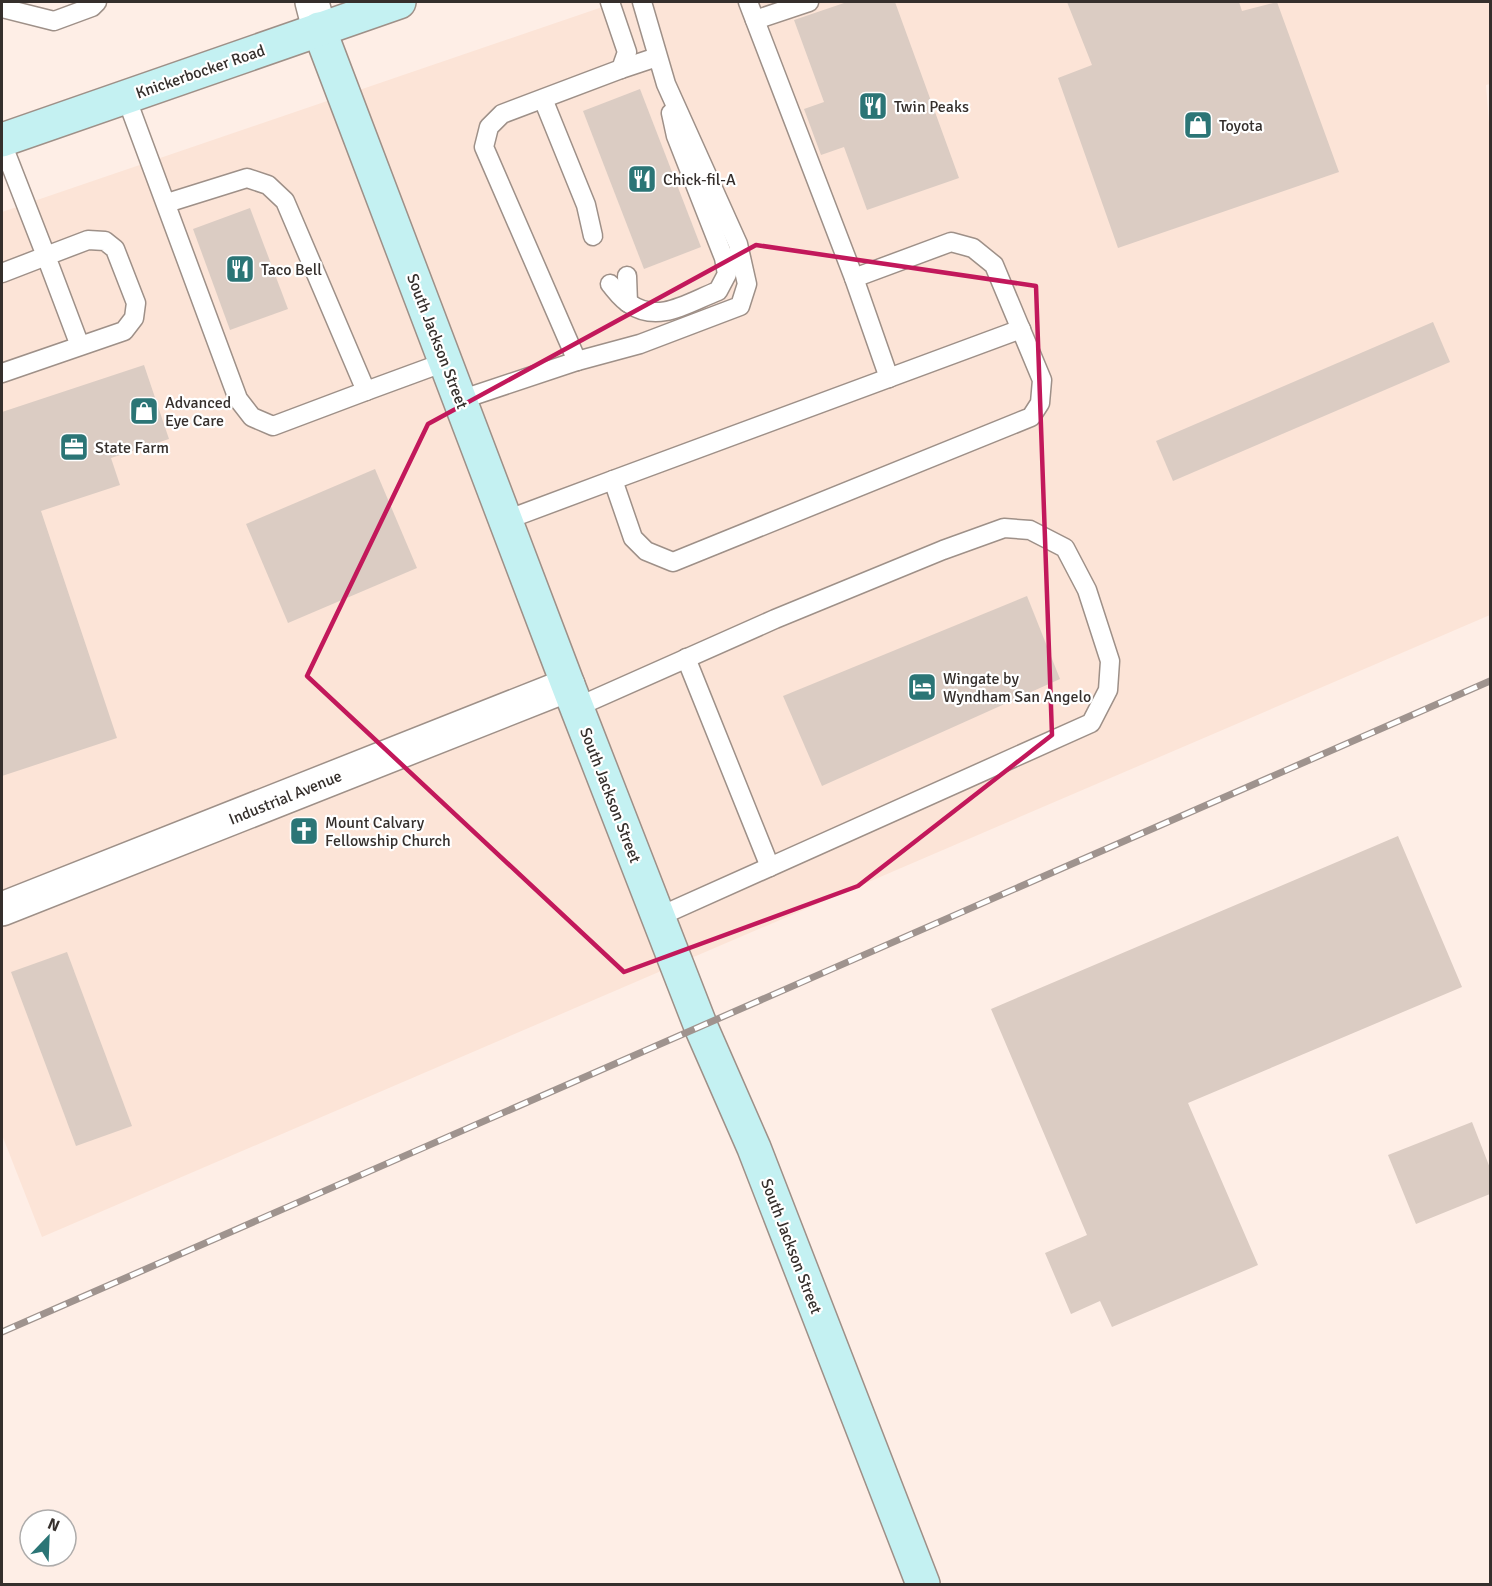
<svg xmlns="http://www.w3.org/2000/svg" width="1492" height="1586" viewBox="0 0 1492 1586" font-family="Signika,sans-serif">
<rect width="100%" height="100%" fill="#feeee6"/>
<polygon fill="#fce4d7" points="617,2 1490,2 1490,84 1486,85 1490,136 1490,615 42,1237 2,1135 2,212"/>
<g fill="#dbccc3">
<polygon points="847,2 895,2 959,178 867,210 844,147 821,155 804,109 824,102 794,20"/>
<polygon points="1067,2 1239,2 1242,11 1277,2 1339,172 1118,248 1058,78 1092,65"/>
<polygon points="640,89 701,247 644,269 583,111"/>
<polygon points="250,208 288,309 230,330 193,229"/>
<polygon points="1433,322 1450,362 1173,481 1156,441"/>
<polygon points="144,365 169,439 111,458 120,485 41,511 117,738 2,776 2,412"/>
<polygon points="375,469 417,568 288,623 246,524"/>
<polygon points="1027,596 1060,679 822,786 783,696"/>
<polygon points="1398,836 1462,987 1188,1103 1258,1265 1112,1327 1100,1301 1071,1314 1045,1253 1087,1235 991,1009"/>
<polygon points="67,952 132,1126 76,1146 11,972"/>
<polygon points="1472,1122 1490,1168 1490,1194 1416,1224 1388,1155"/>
</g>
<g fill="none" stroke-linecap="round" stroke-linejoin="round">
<g stroke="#9e9088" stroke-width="21">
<g id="service">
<polyline points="2,8 54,21 92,7 97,2"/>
<polyline points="755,20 809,2"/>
<polyline points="621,69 657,57"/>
<polyline points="126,97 238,399 252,417 273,426 366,391 285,201 268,185 247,178 167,203"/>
<polyline points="543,99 586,205 593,236"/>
<polyline points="2,143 46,256 2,273"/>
<polyline points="627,276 628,303"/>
<polyline points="854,278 889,378"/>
<path d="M610,284C616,291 622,300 630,304C659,324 689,302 718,291L727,274L724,258L676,136L671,113"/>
<polyline points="577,361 484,147 489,127 502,114 621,69 627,52 610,2"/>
<polyline points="2,373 124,331 134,318 136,303 115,249 105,241 88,240 46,256 80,346"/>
<polyline points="366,391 445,362"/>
<polyline points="460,400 577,361 640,344 740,306 747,284 738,244 666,84 642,2"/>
<polyline points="613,480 1021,329"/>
<polyline points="506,520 613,480 633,538 646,551 673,562 1031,417 1040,403 1042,380 994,265 973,248 951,242 854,278 748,2"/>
<polyline points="686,658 770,867"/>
<polyline points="577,707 775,619 943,550 1004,528 1030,530 1065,548 1087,590 1110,661 1108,690 1091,723 658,917"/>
</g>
</g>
<g stroke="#9e9088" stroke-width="36">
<polyline id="minor" points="2,909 568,685"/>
</g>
<g stroke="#9e9088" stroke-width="36">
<polyline id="tertiary" points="312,2 319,29"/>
</g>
<g stroke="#9e9088" stroke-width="36">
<g id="secondary">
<polyline points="319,29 568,685 701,1027 754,1148 923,1584"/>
<polyline points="2,140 399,2"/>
</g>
</g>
<use href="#service" stroke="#fff" stroke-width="18"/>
<use href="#minor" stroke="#fff" stroke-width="33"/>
<use href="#tertiary" stroke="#fff" stroke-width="33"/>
<use href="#secondary" stroke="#c4f1f2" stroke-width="33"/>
<g stroke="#9f938e" stroke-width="7">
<polyline id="rail" points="2,1332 1490,681"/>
</g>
<use href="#rail" stroke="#fff" stroke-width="4.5" stroke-dasharray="14" stroke-linecap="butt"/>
</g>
<path fill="none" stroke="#c2185b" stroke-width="4.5" stroke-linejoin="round" d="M756,245L1036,286L1052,735L858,886L624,972L307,676L428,424Z"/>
<defs>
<g id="restaurant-square" transform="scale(1.5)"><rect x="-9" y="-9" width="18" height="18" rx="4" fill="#2b7576" stroke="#fff"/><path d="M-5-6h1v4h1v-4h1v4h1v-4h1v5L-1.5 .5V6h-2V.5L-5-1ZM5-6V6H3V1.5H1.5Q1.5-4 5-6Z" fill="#fff"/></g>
<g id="shop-square" transform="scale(1.5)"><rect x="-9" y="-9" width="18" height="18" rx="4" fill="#2b7576" stroke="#fff"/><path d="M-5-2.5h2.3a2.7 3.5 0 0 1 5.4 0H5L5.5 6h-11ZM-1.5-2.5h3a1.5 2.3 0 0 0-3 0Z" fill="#fff"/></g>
<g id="office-square" transform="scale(1.5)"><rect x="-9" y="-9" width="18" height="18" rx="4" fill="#2b7576" stroke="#fff"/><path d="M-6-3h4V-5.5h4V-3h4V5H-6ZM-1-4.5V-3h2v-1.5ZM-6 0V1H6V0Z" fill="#fff"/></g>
<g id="hotel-square" transform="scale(1.5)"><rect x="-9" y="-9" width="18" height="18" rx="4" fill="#2b7576" stroke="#fff"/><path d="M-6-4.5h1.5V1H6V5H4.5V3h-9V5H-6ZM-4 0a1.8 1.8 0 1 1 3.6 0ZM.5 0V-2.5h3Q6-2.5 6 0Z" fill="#fff"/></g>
<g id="church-square" transform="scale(1.5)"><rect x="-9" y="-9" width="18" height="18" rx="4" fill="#2b7576" stroke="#fff"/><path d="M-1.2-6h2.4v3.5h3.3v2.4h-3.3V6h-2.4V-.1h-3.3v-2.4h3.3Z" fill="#fff"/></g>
</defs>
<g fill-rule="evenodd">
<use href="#restaurant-square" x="873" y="106"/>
<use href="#shop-square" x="1198" y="125"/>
<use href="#restaurant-square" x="642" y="179"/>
<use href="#restaurant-square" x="240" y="269"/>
<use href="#shop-square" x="144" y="411"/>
<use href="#office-square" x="74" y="447"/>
<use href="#hotel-square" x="922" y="687"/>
<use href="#church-square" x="304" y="831"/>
</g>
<g text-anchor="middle" stroke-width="4.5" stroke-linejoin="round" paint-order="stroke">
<g font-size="16" fill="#352f2c" stroke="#fff">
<text transform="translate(200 71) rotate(-19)" y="6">Knickerbocker Road</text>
<text transform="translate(438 341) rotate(69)" y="6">South Jackson Street</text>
<text transform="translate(611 795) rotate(69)" y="6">South Jackson Street</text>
<text transform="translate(285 797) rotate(-22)" y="6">Industrial Avenue</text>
<text transform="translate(792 1246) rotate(69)" y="6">South Jackson Street</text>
</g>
<g font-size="16" fill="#352f2c" stroke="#fff" text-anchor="start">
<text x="894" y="112">Twin Peaks</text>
<text x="1219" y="131">Toyota</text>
<text x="663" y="185">Chick-fil-A</text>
<text x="261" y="275">Taco Bell</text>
<text x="165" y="408">Advanced<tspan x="165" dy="18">Eye Care</tspan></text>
<text x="95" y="453">State Farm</text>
<text x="943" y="684">Wingate by<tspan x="943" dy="18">Wyndham San Angelo</tspan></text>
<text x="325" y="828">Mount Calvary<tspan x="325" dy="18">Fellowship Church</tspan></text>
</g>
</g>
<rect width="1492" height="1586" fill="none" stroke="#352f2c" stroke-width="6"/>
<g transform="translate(48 1538) rotate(23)"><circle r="28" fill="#ffffff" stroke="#aeacab" stroke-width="1.5"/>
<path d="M0-4.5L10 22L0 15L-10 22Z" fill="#2b7576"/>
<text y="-9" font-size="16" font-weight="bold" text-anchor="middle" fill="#352f2c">N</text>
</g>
</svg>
